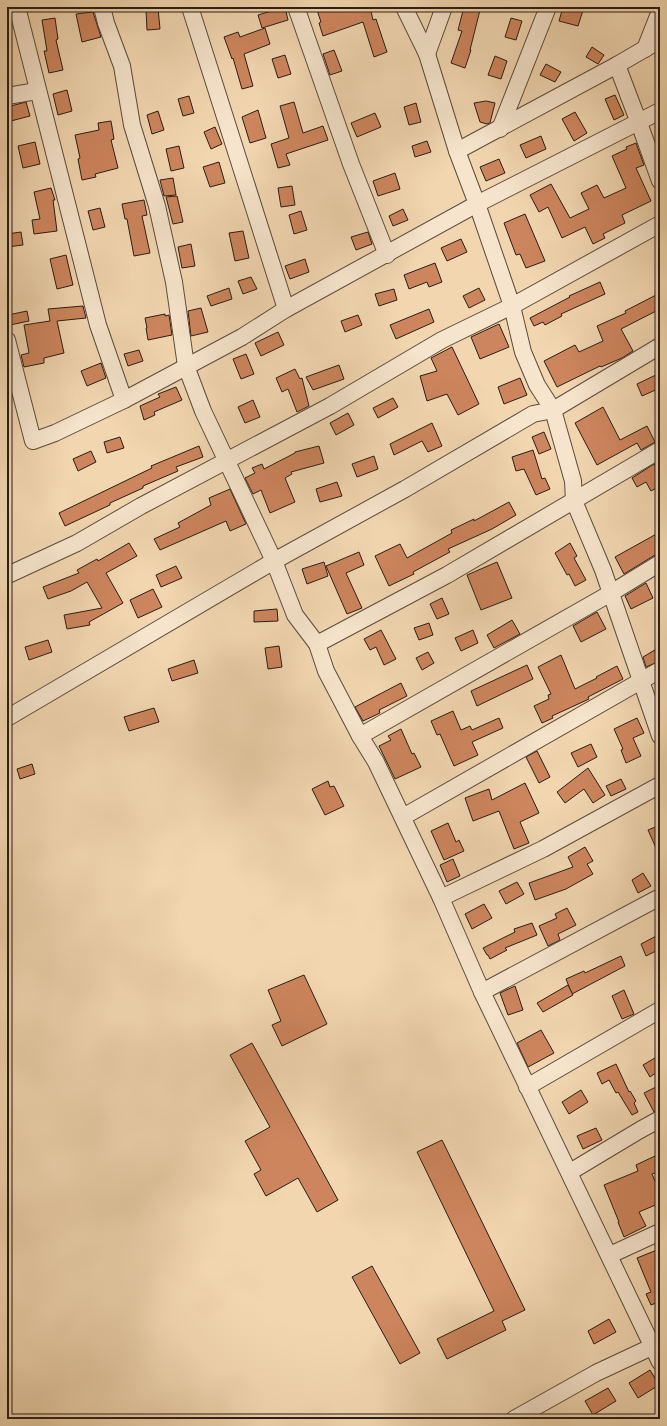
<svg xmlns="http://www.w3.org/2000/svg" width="667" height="1426" viewBox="0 0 667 1426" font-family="'IM FELL Great Primer',serif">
<rect width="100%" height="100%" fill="#f1d6b0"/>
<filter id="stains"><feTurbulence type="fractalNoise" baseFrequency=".005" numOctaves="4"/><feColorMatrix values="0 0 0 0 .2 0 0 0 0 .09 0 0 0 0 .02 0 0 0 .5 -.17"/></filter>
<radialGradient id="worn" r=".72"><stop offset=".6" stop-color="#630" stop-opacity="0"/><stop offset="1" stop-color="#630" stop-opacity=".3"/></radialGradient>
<g fill="#cd855d" stroke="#291d15">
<polygon points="285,7 288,20 262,28 258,15"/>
<polygon points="316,7 370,7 373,20 376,19 387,52 374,57 363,22 323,36 319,23 321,22"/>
<polygon points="464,7 480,10 470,50 471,50 465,68 451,63 462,31 458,30"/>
<polygon points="563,7 584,7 578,26 559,21"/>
<polygon points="158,8 160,29 147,30 146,10"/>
<polygon points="93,12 101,37 82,42 76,14"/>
<polygon points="55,18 58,39 56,40 63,70 49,73 44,51 47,51 42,20"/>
<polygon points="511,18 522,21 516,40 505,37"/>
<polygon points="265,28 270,44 244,54 253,86 242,89 233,58 232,59 224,37 238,32 240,37"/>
<polygon points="592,47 604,55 598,64 586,57"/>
<polygon points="334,50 342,71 330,75 323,54"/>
<polygon points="285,55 291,74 278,78 272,59"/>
<polygon points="495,56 507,61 501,79 488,75"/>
<polygon points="546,64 561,72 555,82 540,75"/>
<polygon points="67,90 72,111 58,115 53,94"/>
<polygon points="615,95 624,115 614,120 605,99"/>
<polygon points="189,96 194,113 183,116 178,99"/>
<polygon points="486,101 495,103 490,123 487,124 480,122 474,103"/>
<polygon points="26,102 30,116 11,121 7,107"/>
<polygon points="294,102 303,133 323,126 328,140 286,154 290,165 278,168 271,144 289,138 280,106"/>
<polygon points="416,103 421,122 409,125 404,107"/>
<polygon points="258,110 266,138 250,143 242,117"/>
<polygon points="158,111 164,130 152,134 147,115"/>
<polygon points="575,112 587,133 574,141 562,119"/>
<polygon points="375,113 381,127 357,137 351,123"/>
<polygon points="111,121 114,139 111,140 118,168 95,174 96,177 82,180 78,159 80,158 75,135 99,130 98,123"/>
<polygon points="215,127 222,144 211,149 204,132"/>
<polygon points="541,136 546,149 526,158 520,145"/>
<polygon points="427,141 431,152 415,157 412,146"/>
<polygon points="35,142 40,164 23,168 18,146"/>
<polygon points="636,143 644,165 636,168 651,201 622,215 625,223 603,234 605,238 593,244 585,227 562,238 548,207 539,212 530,195 551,184 570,218 589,209 581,193 597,185 604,198 626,188 612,156 627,149 626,147"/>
<polygon points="179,146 184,168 171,171 166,149"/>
<polygon points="499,159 505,173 486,181 480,167"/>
<polygon points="219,162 225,183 210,187 203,167"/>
<polygon points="395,173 400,189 378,196 373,181"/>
<polygon points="173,178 176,195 164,196 160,180"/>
<polygon points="292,186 295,205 281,207 278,188"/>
<polygon points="51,188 55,200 53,200 57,231 34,234 32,220 40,219 34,192"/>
<polygon points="177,196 183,222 173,224 166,197"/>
<polygon points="144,200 147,215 142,216 150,253 134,256 127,219 125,219 122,204"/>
<polygon points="100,208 105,227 93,230 88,211"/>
<polygon points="403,209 408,220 393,226 389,216"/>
<polygon points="301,211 307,230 294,234 289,215"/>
<polygon points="525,214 545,261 526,268 520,254 516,255 504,223"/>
<polygon points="243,231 249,258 235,261 229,233"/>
<polygon points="21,232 23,245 7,247 7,234"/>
<polygon points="368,232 372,244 356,250 351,237"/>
<polygon points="461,239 467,252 447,261 441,248"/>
<polygon points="191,244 195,266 182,268 178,247"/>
<polygon points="66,255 73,285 57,289 50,259"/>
<polygon points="305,259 309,272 290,279 285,266"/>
<polygon points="435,263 442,282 429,287 427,282 409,289 404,275"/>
<polygon points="251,277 257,289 243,294 238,281"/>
<polygon points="600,282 605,294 561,314 562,316 545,325 543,322 534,326 530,318 570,297 569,296"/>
<polygon points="229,288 232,299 211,306 207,296"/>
<polygon points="479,288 485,300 469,308 463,296"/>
<polygon points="394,289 397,300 379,306 375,294"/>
<polygon points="660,293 660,309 621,329 633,351 622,358 601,367 600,366 557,387 544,361 575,345 579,352 603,341 597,326 626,313 625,311"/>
<polygon points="83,306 86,318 57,321 64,353 44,358 44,363 24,367 21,355 29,353 24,325 50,321 48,309"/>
<polygon points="201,308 208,332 191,336 188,311"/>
<polygon points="429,309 434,322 396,339 390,325"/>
<polygon points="27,311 29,321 10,325 8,315"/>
<polygon points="165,314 165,316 169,315 172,335 148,340 146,328 147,328 145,318"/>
<polygon points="358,315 362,325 345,332 341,321"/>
<polygon points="499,324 509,347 480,359 471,337"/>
<polygon points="278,332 284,345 261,356 255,343"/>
<polygon points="452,347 479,404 458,415 447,394 427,401 420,376 437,371 431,358"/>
<polygon points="139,350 143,361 128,366 124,354"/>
<polygon points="246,354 254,374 241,379 233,359"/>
<polygon points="101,363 106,378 87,386 81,371"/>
<polygon points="339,365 344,379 313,390 306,377"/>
<polygon points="295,369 300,379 302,378 309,406 297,412 288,389 282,392 276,378"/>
<polygon points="660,373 660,388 642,396 637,384"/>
<polygon points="520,378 527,395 504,404 498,387"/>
<polygon points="176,387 182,400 154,412 155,415 144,420 140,406 160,397 158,394"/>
<polygon points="393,398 398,407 378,418 373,408"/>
<polygon points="253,400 260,417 245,423 238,407"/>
<polygon points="603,407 620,440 647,426 655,442 641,450 637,443 597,465 575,423"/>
<polygon points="348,413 354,425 336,435 330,423"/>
<polygon points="432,423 442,446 428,452 422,441 394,455 390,444"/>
<polygon points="544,432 551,449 539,454 532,437"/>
<polygon points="120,437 124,448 107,453 104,442"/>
<polygon points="199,446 203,457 176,467 178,471 143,486 143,488 110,503 110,505 65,526 59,513 152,468 151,466"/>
<polygon points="319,446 324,463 291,472 292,474 285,478 295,502 270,513 261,490 253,494 245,478 255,473 252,468 262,464 264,469 295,453 295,452"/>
<polygon points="533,450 542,479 545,478 550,489 536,495 524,469 516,471 512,457"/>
<polygon points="91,451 96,462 78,471 73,459"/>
<polygon points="374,456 378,469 357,477 352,464"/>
<polygon points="654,464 660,475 660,486 651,491 646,482 637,487 632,478"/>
<polygon points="337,482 342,496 320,502 316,489"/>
<polygon points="230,489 246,524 230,531 226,521 160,550 154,539 180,527 178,523 211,505 209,498"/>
<polygon points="509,502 516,515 492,529 448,549 450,552 413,572 414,574 389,586 375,556 400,544 407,558 452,533 451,530 474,519 474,521"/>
<polygon points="660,532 660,554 655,555 624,574 615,557"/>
<polygon points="129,543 137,556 106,573 123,603 89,622 90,625 67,629 64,615 102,608 87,582 71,591 48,599 43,587 79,573 77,570 97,559 98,561"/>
<polygon points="570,543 577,556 574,558 586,580 575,586 569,574 567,575 555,553"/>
<polygon points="359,552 364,565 346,573 362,608 347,614 326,566"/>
<polygon points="324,562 328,576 307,584 302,569"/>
<polygon points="497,562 512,598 481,610 467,575"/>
<polygon points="176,566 182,578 161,587 156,575"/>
<polygon points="646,583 653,598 631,609 625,596"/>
<polygon points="153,589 162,607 138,618 130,600"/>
<polygon points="442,598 449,614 437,619 430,604"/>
<polygon points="277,609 278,621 254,622 254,611"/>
<polygon points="597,612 606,629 581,642 573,626"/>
<polygon points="512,620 520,634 494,648 487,635"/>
<polygon points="429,623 433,635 419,640 414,628"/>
<polygon points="381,630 396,659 384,665 376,647 370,650 364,639"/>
<polygon points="473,630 478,643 461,651 455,638"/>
<polygon points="48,640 52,652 29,660 25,647"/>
<polygon points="279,646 282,667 268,669 265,648"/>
<polygon points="660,647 660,661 646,667 643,657"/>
<polygon points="428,652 434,663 422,670 416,658"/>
<polygon points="561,655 575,689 597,678 596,677 617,666 623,679 588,697 589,699 552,716 553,718 542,723 534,706 549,699 548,695 551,694 538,667"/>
<polygon points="194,660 198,673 172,681 168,669"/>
<polygon points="527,665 533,679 477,706 471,691"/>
<polygon points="401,683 407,696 379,710 380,713 363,721 355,707"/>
<polygon points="154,708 159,722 129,731 124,717"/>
<polygon points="453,711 461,730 470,726 472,730 499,718 503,728 472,742 478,755 454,766 440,734 437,735 431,721"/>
<polygon points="637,718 644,733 633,738 641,756 626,763 621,750 623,749 614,729"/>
<polygon points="401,729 412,754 414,753 421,767 395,779 379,746 391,740 388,736"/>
<polygon points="591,744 597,757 578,767 571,753"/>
<polygon points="537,751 550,777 539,783 526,757"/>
<polygon points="32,764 35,774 20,779 17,769"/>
<polygon points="588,768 605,795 593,803 584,789 565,803 557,792"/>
<polygon points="621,779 626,789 611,796 606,786"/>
<polygon points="328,781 330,787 334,786 344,806 325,815 312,789"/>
<polygon points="525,783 539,813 520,822 529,843 514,849 499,811 473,821 465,798 489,789 492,800"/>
<polygon points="448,823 456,842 459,840 464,851 444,860 431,831"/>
<polygon points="660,825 660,857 648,830"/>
<polygon points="585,847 593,861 587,864 593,874 566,889 535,900 529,883 573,867 568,857"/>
<polygon points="453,859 460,876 447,882 440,865"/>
<polygon points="643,873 651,886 638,893 632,880"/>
<polygon points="517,882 524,894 506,904 499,891"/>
<polygon points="484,904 492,918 472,929 465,914"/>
<polygon points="567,908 576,925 558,934 560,940 548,946 539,926 557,918 555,914"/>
<polygon points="532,923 537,935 505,948 507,950 490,959 488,955 487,955 483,948 515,932 514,929"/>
<polygon points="660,934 660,949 646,956 641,944"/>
<polygon points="621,956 625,966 572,994 566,979 584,971 585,973"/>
<polygon points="304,975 327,1024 282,1046 272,1025 281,1021 268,990"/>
<polygon points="568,985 573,995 543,1012 537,1003"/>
<polygon points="515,986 523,1010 508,1015 500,993"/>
<polygon points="624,990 634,1014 622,1019 612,996"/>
<polygon points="541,1030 554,1053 528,1067 517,1043"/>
<polygon points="252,1043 338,1200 317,1212 298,1178 266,1196 254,1174 261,1170 245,1141 270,1127 230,1055"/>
<polygon points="660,1055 660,1070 650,1077 643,1065"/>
<polygon points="616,1064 629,1092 630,1091 636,1101 634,1103 638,1112 632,1115 618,1092 616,1093 609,1080 602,1084 597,1073"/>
<polygon points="660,1085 660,1110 654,1112 644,1093"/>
<polygon points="581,1090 588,1102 569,1114 562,1102"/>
<polygon points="596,1128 602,1140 583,1149 577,1136"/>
<polygon points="442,1140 525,1310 502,1321 506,1330 447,1359 437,1339 494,1311 417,1152"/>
<polygon points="655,1156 660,1171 652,1174 660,1193 660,1203 639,1212 646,1226 624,1237 618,1222 619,1222 604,1185 638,1171 636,1165"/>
<polygon points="657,1250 660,1256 660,1312 656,1303 651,1305 646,1294 651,1292 637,1258"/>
<polygon points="372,1266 420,1353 400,1364 352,1277"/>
<polygon points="609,1319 616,1332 594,1344 588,1331"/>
<polygon points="650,1370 659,1385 638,1398 629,1383"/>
<polygon points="608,1388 616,1401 593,1415 585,1401"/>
</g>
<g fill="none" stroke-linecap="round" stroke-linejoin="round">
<g stroke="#5b4b3c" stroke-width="18">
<g id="minor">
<polyline points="17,7 98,325 124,400"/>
<polyline points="102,7 106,23 122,66 132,125 157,206 174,282 186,366 203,411 274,561 295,615 317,644 326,671 360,736 376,762 441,898 482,992 660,1362"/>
<polyline points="190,7 286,309"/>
<polyline points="296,7 351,164 387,255"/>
<polyline points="404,7 427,54 457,151 477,204 512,306 523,352 537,385 553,410 573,481 574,501 603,570 660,736"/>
<polyline points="645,49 660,11"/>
<polyline points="427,54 444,7"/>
<polyline points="617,65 639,123 660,181"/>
<polyline points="7,96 37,91"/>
<polyline points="500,129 548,7"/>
<polyline points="457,151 617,65 660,40"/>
<polyline points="7,340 33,441 55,433 124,400 242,337 286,309 477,204 660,111"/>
<polyline points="10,574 77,543 141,506 330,406 442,340 512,306 660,224"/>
<polyline points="317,644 447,575 660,450"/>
<polyline points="7,718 274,561 405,489 533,414 553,410 660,346"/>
<polyline points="360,736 611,593 660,563"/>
<polyline points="403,817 660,670"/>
<polyline points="441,898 543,849 660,785"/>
<polyline points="482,992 660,897"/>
<polyline points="527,1087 660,1010"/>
<polyline points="570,1172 640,1130 660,1119"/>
<polyline points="610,1255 660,1232"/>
<polyline points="514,1419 596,1373 660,1343"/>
</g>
</g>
<use href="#minor" stroke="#f6e4cc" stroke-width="16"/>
</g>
<rect width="667" height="1426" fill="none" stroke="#f1d6b0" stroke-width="24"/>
<rect x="8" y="8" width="651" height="1410" fill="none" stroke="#291d15" stroke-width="2"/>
<rect x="12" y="12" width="643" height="1402" fill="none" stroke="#291d15"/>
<rect width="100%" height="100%" filter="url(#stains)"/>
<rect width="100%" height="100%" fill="url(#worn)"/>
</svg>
